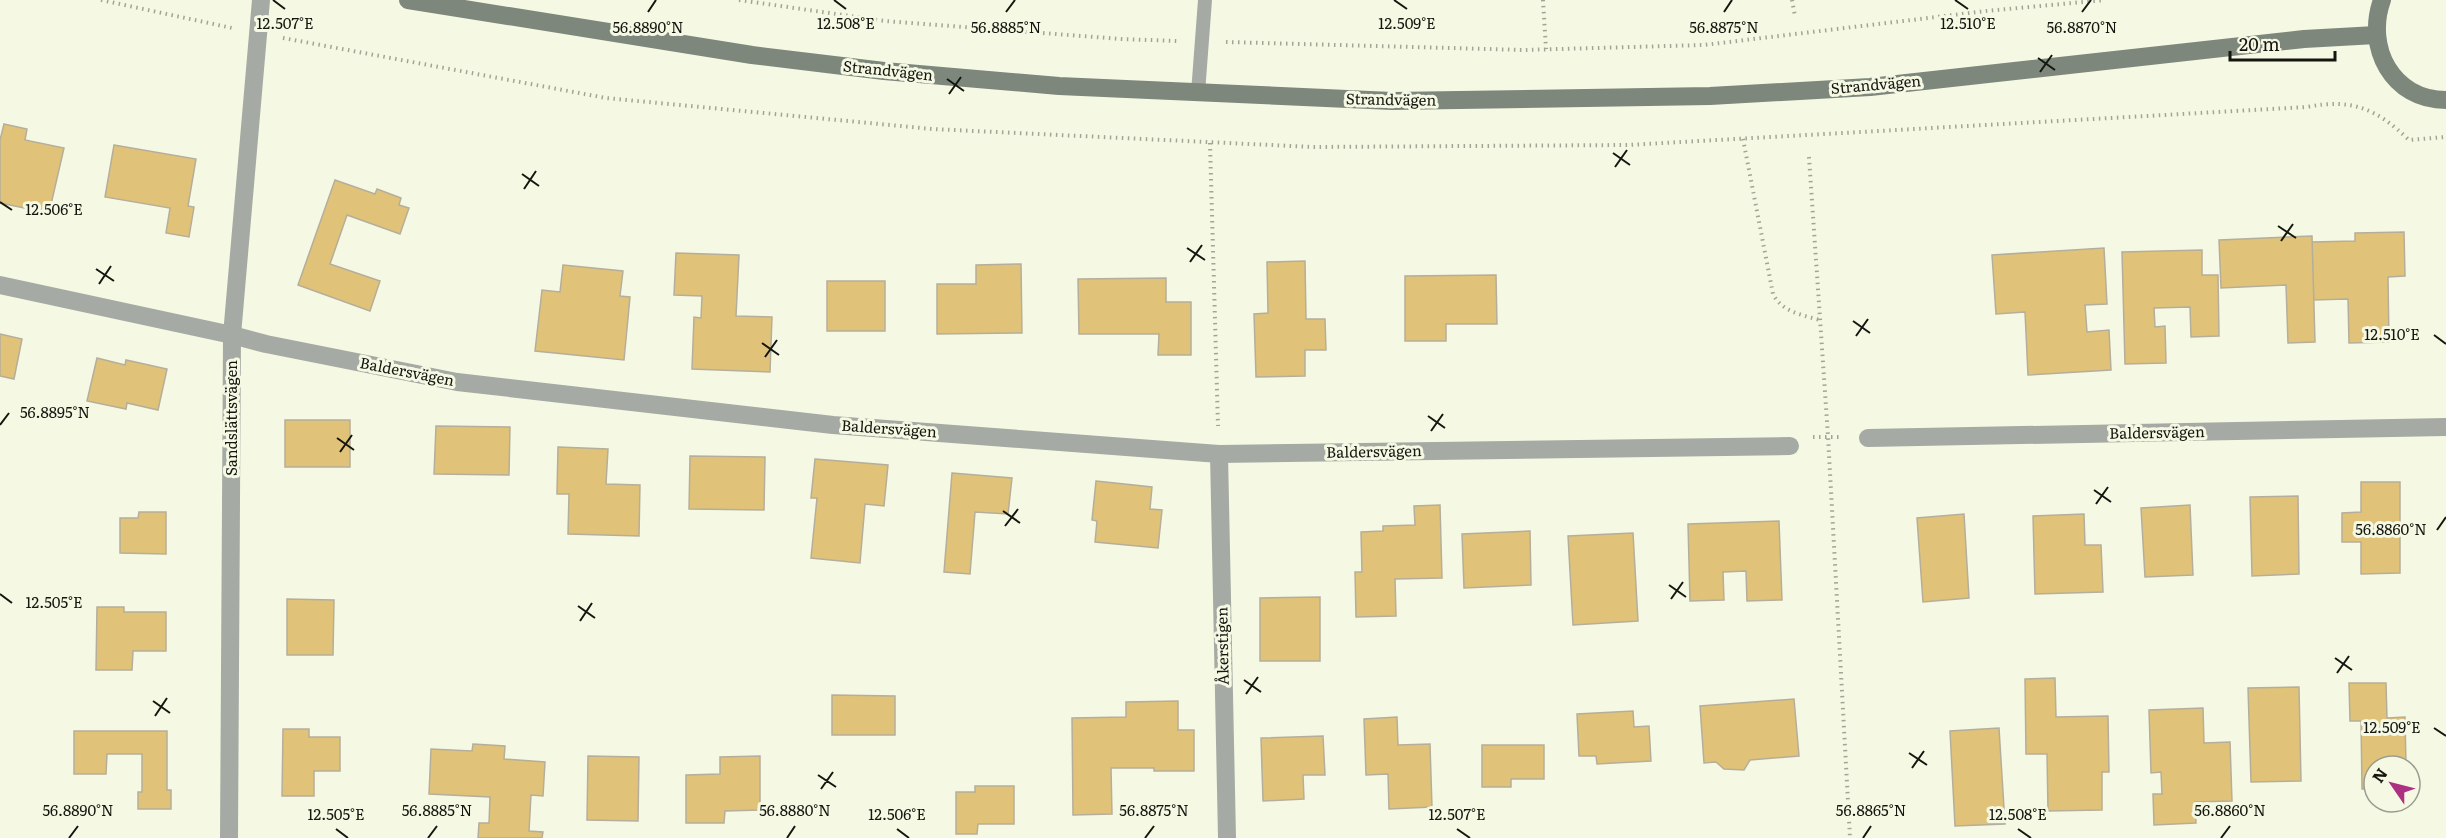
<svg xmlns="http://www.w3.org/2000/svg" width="2446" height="838" viewBox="0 0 2446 838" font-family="Literata,serif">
<rect width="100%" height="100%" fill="#f5f9e4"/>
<g fill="#e0c379" stroke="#b5ae9b" stroke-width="1.5">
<polygon points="4,124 27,129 25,140 64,148 49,213 0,203 0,140"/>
<polygon points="114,145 196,159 188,206 194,207 189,237 166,233 170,208 105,197"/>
<polygon points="335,180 375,194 377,189 401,198 399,205 409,208 400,234 347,215 330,264 380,281 370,311 298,285"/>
<polygon points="2404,232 2405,276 2388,277 2389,342 2349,343 2348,299 2313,300 2312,242 2355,241 2355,233"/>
<polygon points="2312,236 2315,342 2288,343 2286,285 2221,288 2219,240"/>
<polygon points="2104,248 2107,304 2085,305 2087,332 2109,330 2111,370 2028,375 2025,312 1996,314 1992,255"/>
<polygon points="2202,250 2202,275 2218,275 2219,336 2191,337 2190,307 2154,308 2155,327 2165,326 2166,363 2125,364 2122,252"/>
<polygon points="676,253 739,255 736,316 772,317 770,372 692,369 694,317 701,318 702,296 674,295"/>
<polygon points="1305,261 1306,319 1325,319 1326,350 1305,350 1305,376 1256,377 1254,314 1268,313 1267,262"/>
<polygon points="1021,264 1022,333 937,334 937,284 976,284 976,265"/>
<polygon points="563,265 623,271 620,296 630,297 624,360 535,351 542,290 560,292"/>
<polygon points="1496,275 1497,324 1446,324 1446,341 1405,341 1405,276"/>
<polygon points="1166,278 1166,302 1191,302 1191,355 1158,355 1159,334 1079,334 1078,279"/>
<rect x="827" y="281" width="58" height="50"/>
<polygon points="0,334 22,339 14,379 0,376"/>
<polygon points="97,358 125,365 126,360 167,369 158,410 127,403 126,409 87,401"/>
<rect x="285" y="420" width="65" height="47"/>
<polygon points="436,426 510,427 509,475 434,474"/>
<polygon points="558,447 608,449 606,484 640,485 639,536 568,534 569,494 557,494"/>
<polygon points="690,456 765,457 764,510 689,509"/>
<polygon points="815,459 888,465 884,506 865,504 860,563 811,558 817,498 811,498"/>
<polygon points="952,473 1012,478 1008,514 975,512 970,574 944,572"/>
<polygon points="1096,481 1152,487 1150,509 1162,510 1158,548 1095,542 1097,521 1092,520"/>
<polygon points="2361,482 2400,482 2400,573 2361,574 2361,542 2342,542 2342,513 2361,512"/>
<polygon points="2298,496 2299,574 2252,576 2250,497"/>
<polygon points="1440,505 1442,578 1395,579 1396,616 1356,617 1355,572 1362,572 1361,532 1383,531 1383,526 1415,525 1414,506"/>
<polygon points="2190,505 2193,575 2145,577 2141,508"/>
<polygon points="139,512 166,512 166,554 120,553 120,518 138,518"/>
<polygon points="1964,514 1969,598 1923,602 1917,518"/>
<polygon points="2084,514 2085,545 2101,545 2103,592 2035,594 2033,516"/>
<polygon points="1779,521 1782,600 1747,601 1746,571 1723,572 1724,600 1690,601 1688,524"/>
<polygon points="1530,531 1531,585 1464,588 1462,534"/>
<polygon points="1633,533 1638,621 1573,625 1568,536"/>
<polygon points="1320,597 1320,661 1260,661 1260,598"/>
<polygon points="287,599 334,600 333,655 287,655"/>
<polygon points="97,607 124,607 124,612 166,612 166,651 133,651 132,670 96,670"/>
<polygon points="2055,678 2056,717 2108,716 2109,772 2102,772 2102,810 2048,811 2047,754 2026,754 2025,679"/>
<polygon points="2349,683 2386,683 2387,718 2405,717 2406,766 2374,766 2374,789 2362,789 2361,721 2350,721"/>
<polygon points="2299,687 2301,781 2251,782 2248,688"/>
<polygon points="832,695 895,696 895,735 832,735"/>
<polygon points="1794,699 1799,756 1750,760 1744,770 1724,769 1716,762 1704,763 1700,706"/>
<polygon points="1178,701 1178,730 1194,730 1194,771 1154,771 1154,768 1111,768 1112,814 1073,815 1072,718 1126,717 1126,702"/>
<polygon points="2203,708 2204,743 2230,742 2232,801 2195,802 2196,823 2154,825 2153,794 2162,794 2161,772 2151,773 2149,710"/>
<polygon points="1633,711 1634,727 1649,726 1651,761 1597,764 1596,756 1579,756 1577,714"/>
<polygon points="1397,717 1398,745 1430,744 1432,807 1389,809 1388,774 1366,775 1364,719"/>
<polygon points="1999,728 2005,824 1955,826 1950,731"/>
<polygon points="283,729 309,729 309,737 340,737 340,771 314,771 314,796 282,796"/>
<polygon points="74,731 167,731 167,790 171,790 171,809 138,809 138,792 142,792 142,754 107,754 106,774 74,774"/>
<polygon points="1323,736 1325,775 1303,775 1304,799 1263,801 1261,738"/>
<polygon points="473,744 505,746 504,759 545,762 543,796 531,795 529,831 543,832 542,838 478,838 479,823 489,823 490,797 429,794 431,749 472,751"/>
<polygon points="1482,745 1544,745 1544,779 1511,779 1511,787 1482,787"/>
<polygon points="588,756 639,757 638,821 587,820"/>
<polygon points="760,756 760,810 725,811 724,823 686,823 686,775 720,774 720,757"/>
<polygon points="975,786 1014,786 1014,824 978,824 977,834 956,834 956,792 975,792"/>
</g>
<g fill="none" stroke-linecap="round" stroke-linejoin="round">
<g stroke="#a2a595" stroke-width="4" stroke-dasharray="1.5 4.5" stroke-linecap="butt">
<polyline points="101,0 232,28"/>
<polyline points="739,0 885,21 1121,39 1177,41"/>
<polyline points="1543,0 1546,49"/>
<polyline points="1792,0 1795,16"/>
<path d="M283,38L606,98L932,129L1313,147L1628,145L2307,107C2352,98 2377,109 2409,140L2446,137"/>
<polyline points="1226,42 1524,50 1704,45 1986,11 2105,0"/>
<path d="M1743,139L1773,294C1782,312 1802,315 1820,320"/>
<polyline points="1210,143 1218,426"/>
<polyline points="1809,157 1828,436 1850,838"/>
<polyline points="1813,437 1842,437"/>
</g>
<polyline stroke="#a5aba4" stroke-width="14" points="1198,93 1205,0"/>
<g stroke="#a5aba4" stroke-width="18">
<polyline points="0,285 232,335 266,344 457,382 833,425 1219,454 1790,446"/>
<polyline points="1868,438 2446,427"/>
<polyline points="1219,454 1227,838"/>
<polyline points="229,838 232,335 261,0"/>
</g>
<g stroke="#7e877c" stroke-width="18">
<polyline points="408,0 752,55 884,71 1059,86 1392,101 1710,96 1870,87 2304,39 2376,35"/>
<path d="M2382,0C2365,47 2392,100 2446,100"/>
</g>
</g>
<path fill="none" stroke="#15160f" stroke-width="2" d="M273,0L285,9M834,0L846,9M1394,0L1407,9M1955,0L1968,9M648,12L656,0M1006,12L1015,0M1724,12L1732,0M2082,12L2091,0M2038,58L2055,70M2040,72L2052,55M947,79L964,91M949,94L961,77M1613,153L1630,165M1615,167L1627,150M522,174L539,186M524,189L536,171M0,202L12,210M2278,226L2296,238M2281,241L2293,224M1187,248L1205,260M1190,262L1202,245M96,269L114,281M99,284L111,266M1853,321L1870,333M2434,335L2446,344M1856,336L1868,319M762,343L779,355M765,357L777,340M1428,416L1445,428M0,425L9,413M1431,431L1443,414M337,438L354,450M340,452L352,435M2094,490L2111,502M2096,504L2108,487M1003,511L1020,523M1005,526L1018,509M2437,530L2446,517M1669,585L1686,597M0,594L12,603M1671,599L1683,582M578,606L595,618M580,621L592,603M2335,658L2352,670M2337,673L2349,656M1244,680L1261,692M1246,694L1258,677M153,701L170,713M155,716L167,698M2434,728L2446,736M1909,753L1927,765M1912,768L1924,751M818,775L836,787M821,789L833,772M336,829L348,838M897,829L909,838M1457,829L1470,838M2018,829L2031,838M69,838L78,826M428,838L437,826M787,838L795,826M1145,838L1154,826M1863,838L1871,826M2221,838L2230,826"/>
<g text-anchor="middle" stroke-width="6" stroke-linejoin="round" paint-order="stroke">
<g font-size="15" fill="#15160f" stroke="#f5f9e4">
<text transform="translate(888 71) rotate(6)" y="5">Strandvägen</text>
<text transform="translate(1876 85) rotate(-5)" y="5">Strandvägen</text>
<text transform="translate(1391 100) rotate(1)" y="5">Strandvägen</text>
<text transform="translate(407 372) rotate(11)" y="5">Baldersvägen</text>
<text transform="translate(232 418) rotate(-90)" y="5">Sandslättsvägen</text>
<text transform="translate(889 429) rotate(4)" y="5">Baldersvägen</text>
<text transform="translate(2157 433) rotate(-1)" y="5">Baldersvägen</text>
<text transform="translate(1374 452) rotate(-1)" y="5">Baldersvägen</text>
<text transform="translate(1223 646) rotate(-91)" y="5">Åkerstigen</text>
</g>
</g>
<g font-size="15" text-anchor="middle" fill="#15160f" stroke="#f5f9e4" stroke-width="6" stroke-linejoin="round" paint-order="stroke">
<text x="285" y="29">12.507°E</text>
<text x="846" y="29">12.508°E</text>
<text x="1968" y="29">12.510°E</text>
<text x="1407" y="29">12.509°E</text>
<text x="648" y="33">56.8890°N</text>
<text x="1006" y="33">56.8885°N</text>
<text x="1724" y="33">56.8875°N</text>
<text x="2082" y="33">56.8870°N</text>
<text x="54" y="215">12.506°E</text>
<text x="2392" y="340">12.510°E</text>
<text x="55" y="418">56.8895°N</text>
<text x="2391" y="535">56.8860°N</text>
<text x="54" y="608">12.505°E</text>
<text x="2392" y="733">12.509°E</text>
<text x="78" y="816">56.8890°N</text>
<text x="437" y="816">56.8885°N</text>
<text x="795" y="816">56.8880°N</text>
<text x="1154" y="816">56.8875°N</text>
<text x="1871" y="816">56.8865°N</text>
<text x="2230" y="816">56.8860°N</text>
<text x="336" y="820">12.505°E</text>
<text x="897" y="820">12.506°E</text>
<text x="1457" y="820">12.507°E</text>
<text x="2018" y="820">12.508°E</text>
</g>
<g transform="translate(2392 784) rotate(305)"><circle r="28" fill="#f5f9e4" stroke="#9b9e8f" stroke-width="1.5"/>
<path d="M0-4.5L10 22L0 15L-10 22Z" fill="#ad3182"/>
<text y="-9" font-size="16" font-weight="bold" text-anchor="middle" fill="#15160f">N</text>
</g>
<path d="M2230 51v9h105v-9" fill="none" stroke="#15160f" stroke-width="3"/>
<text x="2239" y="51" font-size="18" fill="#15160f" stroke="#f5f9e4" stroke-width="4.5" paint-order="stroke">20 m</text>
</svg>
